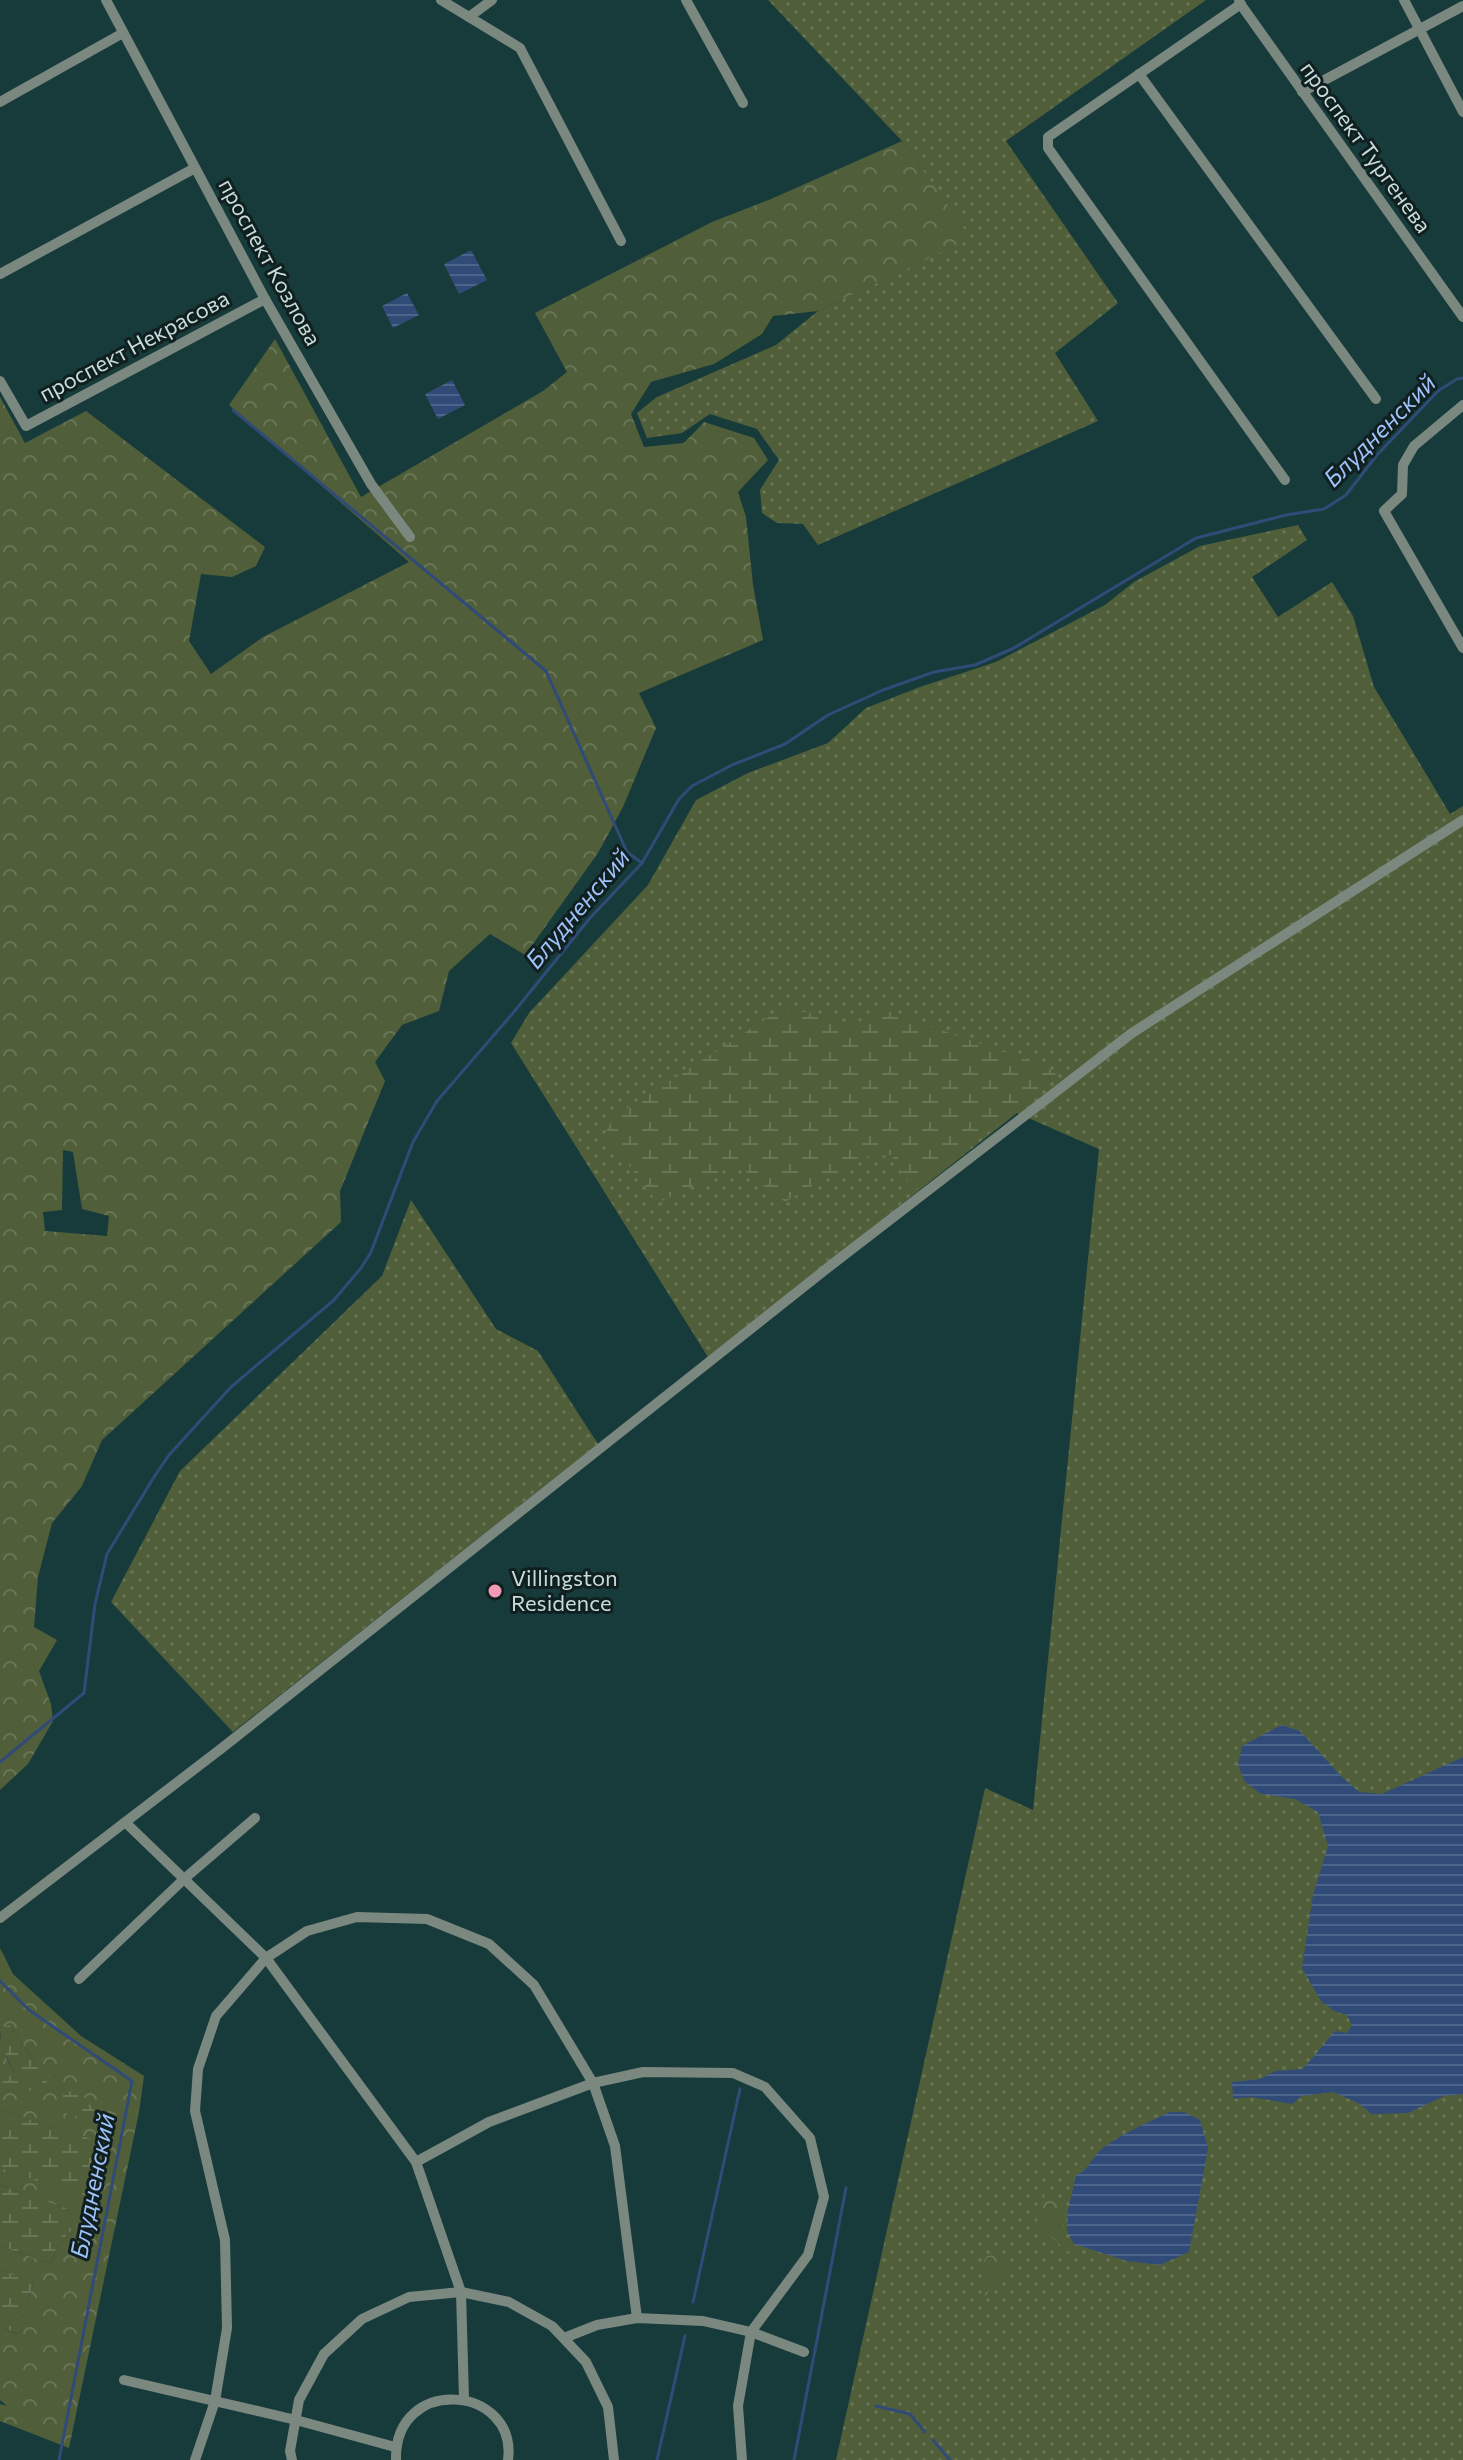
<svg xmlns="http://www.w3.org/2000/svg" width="1463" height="2460" viewBox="0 0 1463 2460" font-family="Commissioner,sans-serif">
<defs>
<pattern id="grass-dots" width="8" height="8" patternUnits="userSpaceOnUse" patternTransform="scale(2)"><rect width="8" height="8" fill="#505f3a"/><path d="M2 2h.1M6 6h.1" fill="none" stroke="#687556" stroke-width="1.8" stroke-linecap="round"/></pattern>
<pattern id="forest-crowns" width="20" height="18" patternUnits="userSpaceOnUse" patternTransform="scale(2)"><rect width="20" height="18" fill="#505f3a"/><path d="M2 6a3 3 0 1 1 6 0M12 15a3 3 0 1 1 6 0" fill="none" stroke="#687556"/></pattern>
<pattern id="wetland-marsh" width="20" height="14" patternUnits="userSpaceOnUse" patternTransform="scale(2)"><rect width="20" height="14" fill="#505f3a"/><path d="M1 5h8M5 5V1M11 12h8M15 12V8" fill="none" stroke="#687556"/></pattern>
<pattern id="water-rules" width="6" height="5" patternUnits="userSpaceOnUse" patternTransform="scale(2)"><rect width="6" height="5" fill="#304b77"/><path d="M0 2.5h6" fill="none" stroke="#4c648a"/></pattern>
</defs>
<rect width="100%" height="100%" fill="#173b3a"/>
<g fill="url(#grass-dots)">
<polygon points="768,0 1206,0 1006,141 1118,303 1055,353 1098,421 818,545 803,524 777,523 762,513 760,490 779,460 757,429 710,414 682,433 647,438 637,413 657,397 776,345 818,311 970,238 902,141"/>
<polygon points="1298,525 1307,540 1252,577 1278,617 1332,582 1353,616 1374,687 1450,814 1463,806 1463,2460 836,2460 985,1788 1033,1810 1099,1149 1017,1113 708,1357 511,1043 529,1013 648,885 696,800 748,773 828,743 866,708 920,687 996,662 1105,605 1134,582 1200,546"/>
<polygon points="411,1200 496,1329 538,1351 598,1444 233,1732 111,1602 180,1471 382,1276"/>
</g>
<g fill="url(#forest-crowns)" fill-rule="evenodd">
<path d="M902,141L971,238L818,311L773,316L762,334L714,364L651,382L631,414L644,447L684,443L704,422L754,438L768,460L738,492L746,517L753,585L763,640L639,693L656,728L623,807L598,853L525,955L490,934L449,971L439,1011L402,1025L375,1062L385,1081L340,1191L341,1222L102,1440L82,1486L52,1523L38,1577L34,1627L57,1640L39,1671L51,1704L53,1721L28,1764L0,1790V397L25,443L86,411L265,547L256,566L232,577L201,574L189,641L211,674L263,637L409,562L229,405L275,339L361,497L543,391L567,372L535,313L712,222L771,199ZM63,1150L73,1152L82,1209L109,1216L107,1236L45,1231L43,1212L62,1210Z"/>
<polygon points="0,1948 13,1974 81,2036 144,2076 139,2112 69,2448 0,2421 0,2404 7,2406 0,2400 0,2327 18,2334 33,2284 0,2269 0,2246 52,2264 57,2246 84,2215 0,2185 0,2167 93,2201 92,2164 106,2144 0,2110 0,2035 7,2059 15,2073 39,2069 10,2025 0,2028"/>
<polygon points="1045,2194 1063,2199 1064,2238 1081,2253 1083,2264 1036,2224"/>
<polygon points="997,2255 1009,2265 1004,2275 985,2296 981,2265 987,2256"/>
</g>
<g fill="url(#wetland-marsh)">
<polygon points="875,1007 1047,1067 1058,1076 914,1191 891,1155 860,1157 785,1202 736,1164 658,1203 605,1134 614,1117 780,1010 814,1013 856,1025"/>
<path d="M10,2025L39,2069L50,2075L47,2082L20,2096L2,2090L3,2081L15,2073C7,2059 0,2044 0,2028Z"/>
<polygon points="79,2091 94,2110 92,2120 62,2112 63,2092"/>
<polygon points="0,2110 107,2144 92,2164 93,2202 0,2167"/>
<polygon points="0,2185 85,2215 57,2246 52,2264 0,2246"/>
<polygon points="0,2269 33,2283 19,2334 0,2327"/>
</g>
<g fill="url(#water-rules)">
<polygon points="471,250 487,280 459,294 444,264"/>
<polygon points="407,293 419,315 393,328 382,306"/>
<polygon points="452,380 465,405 438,419 425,394"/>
<polygon points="1281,1725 1300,1731 1340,1775 1359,1792 1382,1794 1463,1757 1463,2094 1444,2096 1408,2113 1372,2114 1358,2103 1333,2092 1302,2096 1292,2104 1251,2097 1233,2099 1232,2082 1260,2079 1275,2071 1303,2069 1335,2031 1347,2033 1352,2025 1347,2015 1334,2011 1321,2001 1302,1968 1313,1895 1328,1846 1318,1812 1295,1799 1261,1794 1245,1782 1238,1765 1242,1746"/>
<path d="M1170,2112H1184L1200,2120L1208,2148L1189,2252L1160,2265L1127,2261L1074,2244L1067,2231L1068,2210L1076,2175C1090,2170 1091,2157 1102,2149C1122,2133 1147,2123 1170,2112Z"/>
</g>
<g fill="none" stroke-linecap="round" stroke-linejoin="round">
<g stroke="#304b77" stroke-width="3">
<polyline points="233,410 546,671 627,852 642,863"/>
<polyline points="0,1762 84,1693 95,1604 107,1554 154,1477 169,1455 231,1387 334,1300 361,1268 371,1252 413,1142 437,1101 513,1013 590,918 642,863 679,799 692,786 732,765 785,744 828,715 883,690 934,672 975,665 1014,648 1196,538 1286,515 1324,509 1346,495 1377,455 1438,391 1457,379 1463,378"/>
<polyline points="0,1981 29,2010 132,2081 59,2460"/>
<polyline points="693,2302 740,2089"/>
<polyline points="876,2406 910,2414 925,2432"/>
<polyline points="933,2440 950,2460"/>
<polyline points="657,2460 685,2336"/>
<polyline points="794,2460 846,2188"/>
</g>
<g stroke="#7b8880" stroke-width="10">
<polyline points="106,0 265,299 371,484 410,537"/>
<polyline points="441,0 520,48 621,241"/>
<polyline points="686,0 743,103"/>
<polyline points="1404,0 1463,112"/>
<polyline points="1239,2 1463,317"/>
<polyline points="1241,4 1048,137 1048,148 1285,480"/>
<polyline points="469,17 492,0"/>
<polyline points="1139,74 1376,399"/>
<polyline points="1302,92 1463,6"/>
<polyline points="0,102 123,33"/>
<polyline points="0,274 195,168"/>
<polyline points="0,381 26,426 265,299"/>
<polyline points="1463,405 1414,446 1403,465 1402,494 1384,511 1463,648"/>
<polyline points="125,1822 266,1958 416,2162 461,2292 464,2399"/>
<polyline points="0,1918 222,1748 830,1266 1132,1033 1463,820"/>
<polyline points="79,1979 184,1879 255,1818"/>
<polyline points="416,2162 489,2122 593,2083 643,2072 733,2073 765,2087 810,2138 824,2197 808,2255 751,2332 738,2406 742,2460"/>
<polyline points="564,2338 597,2325 637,2318 703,2321 751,2332 804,2352"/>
<polyline points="124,2380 296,2420 395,2447"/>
<polyline points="195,2460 215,2401 227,2328 225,2240 195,2111 198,2069 216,2016 266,1958 307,1931 357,1917 427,1919 489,1944 534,1985 593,2083 615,2146 637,2318"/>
<polyline points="292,2460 290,2451 299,2400 324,2354 362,2319 409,2297 461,2292 509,2302 552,2326 586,2362 608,2407 614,2460"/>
<path d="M396,2460C394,2374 518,2385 508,2460"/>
</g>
</g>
<circle fill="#f09ab5" stroke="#101f1f" stroke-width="3" cx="495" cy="1591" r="8"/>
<g text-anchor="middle" stroke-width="6" stroke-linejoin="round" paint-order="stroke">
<g font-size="22" fill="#c8dcdb" stroke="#101f1f">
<text transform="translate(1366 147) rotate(54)" y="8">проспект Тургенева</text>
<text transform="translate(270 262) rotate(61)" y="8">проспект Козлова</text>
<text transform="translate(134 346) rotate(-28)" y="8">проспект Некрасова</text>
</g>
<g font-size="22" fill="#c8dcdb" stroke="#101f1f" text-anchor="start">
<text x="511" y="1586">Villingston<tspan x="511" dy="25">Residence</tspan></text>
</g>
<g font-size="24" font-style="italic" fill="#9fc2fb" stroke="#101f1f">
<text transform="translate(1380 431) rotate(-45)" y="8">Блудненский</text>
<text transform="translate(578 909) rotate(-50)" y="8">Блудненский</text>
<text transform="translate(93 2186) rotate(-79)" y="8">Блудненский</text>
</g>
</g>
</svg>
